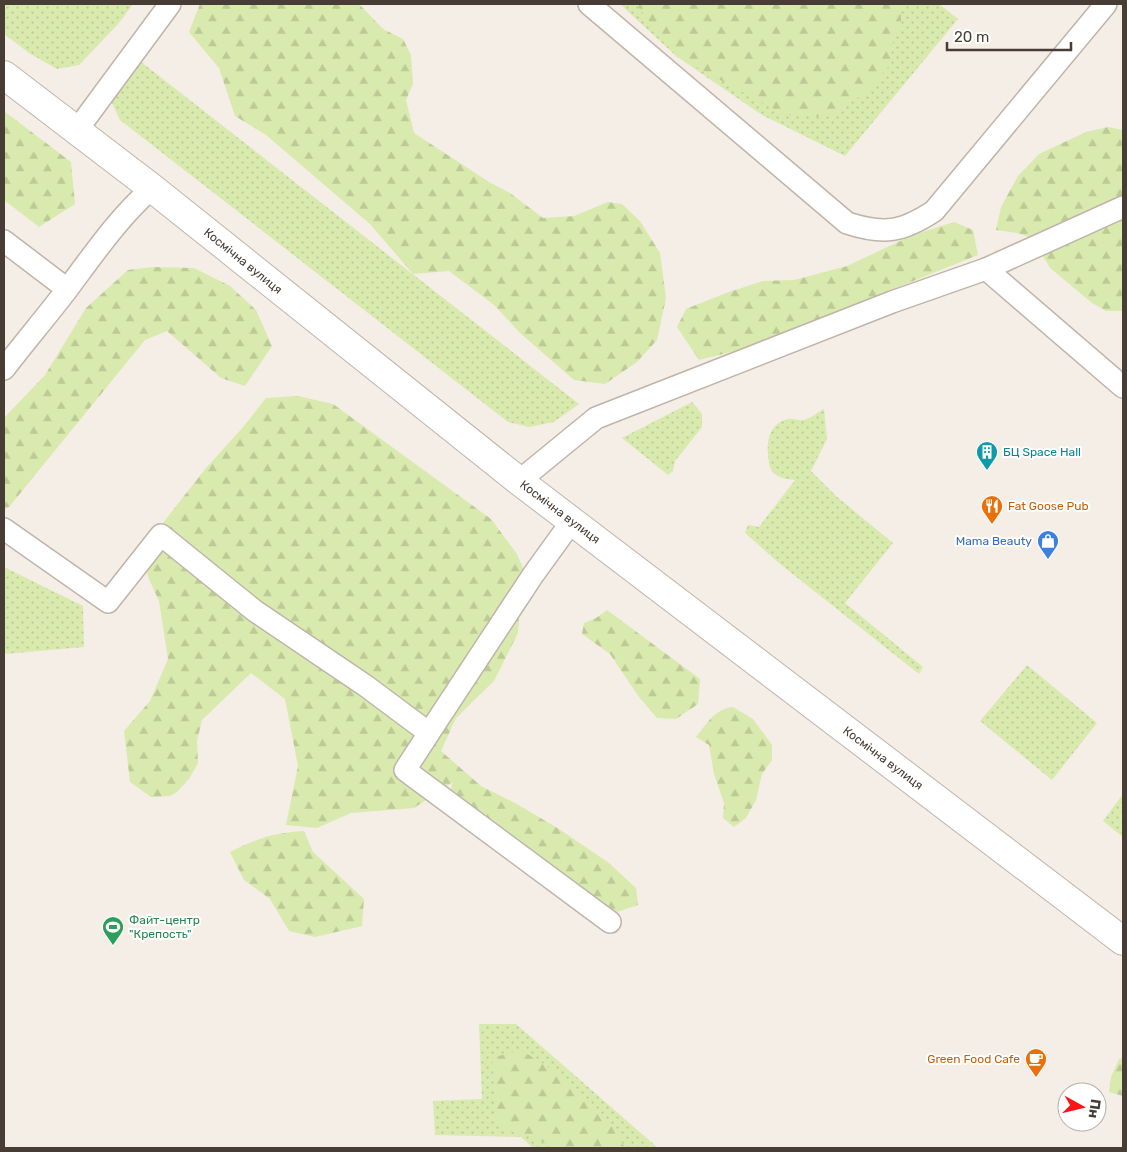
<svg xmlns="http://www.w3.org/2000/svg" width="1127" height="1152" viewBox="0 0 1127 1152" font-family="Rubik,sans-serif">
<defs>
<pattern id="grass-dots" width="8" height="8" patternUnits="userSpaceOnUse" patternTransform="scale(1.25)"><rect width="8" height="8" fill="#d9eaae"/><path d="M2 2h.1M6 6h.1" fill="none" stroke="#bcca96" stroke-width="1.8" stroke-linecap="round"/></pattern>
<pattern id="forest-firs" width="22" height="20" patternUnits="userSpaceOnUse" patternTransform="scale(1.25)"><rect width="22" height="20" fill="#d9eaae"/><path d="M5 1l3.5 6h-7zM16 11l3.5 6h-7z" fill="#bcca96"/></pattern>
</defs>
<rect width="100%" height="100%" fill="#f4eee7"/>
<g fill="url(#grass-dots)">
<polygon points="4,4 133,4 119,23 79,65 57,69 29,53 4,34"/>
<polygon points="620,4 939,4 958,19 845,156 762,115 676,56"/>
<polygon points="136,58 579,404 554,422 529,427 508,422 120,120 112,103 115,88"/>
<polygon points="692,402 702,414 702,427 675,461 673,471 668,475 622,438"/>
<path d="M824,409L827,439L811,471L836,496L893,543L845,603L923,667L919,674L780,564L745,533L748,525L759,527L795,480C784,479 771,477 769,463C766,445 767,424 788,419C793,418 799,421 804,420C810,419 818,412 824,409Z"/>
<polygon points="4,567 83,606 84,647 4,654"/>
<polygon points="1027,665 1097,723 1052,780 980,721"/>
<polygon points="1123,794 1123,837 1103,821"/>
<polygon points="479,1024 516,1024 658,1148 533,1148 521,1137 435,1135 433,1101 482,1099"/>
</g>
<g fill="url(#forest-firs)">
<polygon points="200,4 359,4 383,29 403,39 411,55 413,84 406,100 414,133 489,182 510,193 543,218 574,216 608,202 622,204 640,221 660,253 666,298 657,340 637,362 605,384 574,380 520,333 494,305 449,271 413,274 370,224 266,135 235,116 219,68 189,32"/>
<polygon points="639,4 901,4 901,27 893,41 890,65 868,90 832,117 785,115 676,56 639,8"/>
<polygon points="4,111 71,162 75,204 39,227 4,200"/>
<polygon points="1108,127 1123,130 1123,311 1106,311 1092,303 1050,268 1032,238 1017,233 996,230 1001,207 1018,176 1039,154 1086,132"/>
<polygon points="954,222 973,230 978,255 743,349 699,360 677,327 686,309 726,293 763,281 794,280 847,266 913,235"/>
<polygon points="153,267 194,268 230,286 256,310 272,346 245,386 221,378 167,331 145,340 9,507 4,508 4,418 45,375 86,308 128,270"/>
<polygon points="298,396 333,404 491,519 517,554 523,568 518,633 494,681 456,718 441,751 481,786 515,803 559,829 609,863 636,888 638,905 617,912 449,793 453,782 414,808 351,813 317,828 286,825 298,766 285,699 251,673 202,720 197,741 198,763 189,779 177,792 170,796 151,797 130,782 124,731 150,701 168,659 159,601 148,577 144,547 206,468 244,426 266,398"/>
<polygon points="607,610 700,679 698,704 676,719 657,718 639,697 610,654 582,634 584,623 596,618"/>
<path d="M733,707L753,719L772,745V760L762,774L756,800L746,818L734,827L723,818L724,803L714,774L709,745L696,737C707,724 714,709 733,707Z"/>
<path d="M304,831L313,852L364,899L362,926L315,937L289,931L270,899L244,880L230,852C257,838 274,833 304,831Z"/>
<polygon points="520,1050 538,1060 557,1074 590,1102 617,1129 624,1147 623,1148 555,1148 531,1136 505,1130 496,1118 492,1058"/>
<polygon points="1123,1058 1123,1096 1109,1092 1111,1077 1119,1059"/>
</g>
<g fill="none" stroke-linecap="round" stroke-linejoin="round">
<g stroke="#c0b4a9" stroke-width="24">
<g id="service">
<path d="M589,4L847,223C884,235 902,232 934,211L1106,4"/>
<polyline points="77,130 170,4"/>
<polyline points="4,241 67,289"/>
<polyline points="986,269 1123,387"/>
<path d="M4,369C24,343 46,317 66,291C93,255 118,218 152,188"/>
<polyline points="519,481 596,418 892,302 986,269 1123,207"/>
<polyline points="4,529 108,602 161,535 255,611 366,686 429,733 533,575 572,521"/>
<polyline points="429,733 405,770 610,922"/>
</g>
</g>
<g stroke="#c0b4a9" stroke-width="30">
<polyline id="tertiary" points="4,75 152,188 519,481 1123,941"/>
</g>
<use href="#service" stroke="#fff" stroke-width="21"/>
<use href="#tertiary" stroke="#fff" stroke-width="28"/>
</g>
<defs>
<g id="building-pin" transform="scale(1.125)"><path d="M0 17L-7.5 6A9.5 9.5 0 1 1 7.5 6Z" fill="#0f9aa8" stroke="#fff"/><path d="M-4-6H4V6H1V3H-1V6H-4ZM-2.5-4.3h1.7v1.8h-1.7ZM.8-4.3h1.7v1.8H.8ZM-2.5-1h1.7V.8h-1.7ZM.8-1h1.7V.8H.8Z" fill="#fff"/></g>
<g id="restaurant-pin" transform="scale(1.125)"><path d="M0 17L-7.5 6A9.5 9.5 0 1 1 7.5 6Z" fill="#e8710a" stroke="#fff"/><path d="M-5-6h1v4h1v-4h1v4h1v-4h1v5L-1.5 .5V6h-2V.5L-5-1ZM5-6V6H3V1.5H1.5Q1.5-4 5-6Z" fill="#fff"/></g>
<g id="shop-pin" transform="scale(1.125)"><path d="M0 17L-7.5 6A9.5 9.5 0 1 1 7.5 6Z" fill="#3f7fe0" stroke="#fff"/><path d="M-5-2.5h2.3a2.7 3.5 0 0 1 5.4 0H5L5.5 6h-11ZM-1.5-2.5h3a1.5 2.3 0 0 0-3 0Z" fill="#fff"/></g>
<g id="stadium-pin" transform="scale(1.125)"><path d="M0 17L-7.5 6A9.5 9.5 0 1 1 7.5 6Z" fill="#2e9e5b" stroke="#fff"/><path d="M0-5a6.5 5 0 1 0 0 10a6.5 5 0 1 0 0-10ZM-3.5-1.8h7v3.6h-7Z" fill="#fff"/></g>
<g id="cafe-pin" transform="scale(1.125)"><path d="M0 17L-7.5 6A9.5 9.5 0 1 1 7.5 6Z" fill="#e8710a" stroke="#fff"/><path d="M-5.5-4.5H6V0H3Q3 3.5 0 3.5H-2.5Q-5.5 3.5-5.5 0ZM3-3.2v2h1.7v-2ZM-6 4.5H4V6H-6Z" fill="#fff"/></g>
</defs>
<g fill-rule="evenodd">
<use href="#building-pin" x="987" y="452"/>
<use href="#restaurant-pin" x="992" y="506"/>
<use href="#shop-pin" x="1048" y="541"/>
<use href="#stadium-pin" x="113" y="927"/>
<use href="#cafe-pin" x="1036" y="1059"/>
</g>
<g text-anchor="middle" stroke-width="4" stroke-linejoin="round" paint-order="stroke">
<g font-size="12" fill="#473d35" stroke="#fff">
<text transform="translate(243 261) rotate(39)" y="4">Космічна вулиця</text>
<text transform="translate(560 512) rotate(37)" y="4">Космічна вулиця</text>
<text transform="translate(883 758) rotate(37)" y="4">Космічна вулиця</text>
</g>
<g font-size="12" fill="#0d838f" stroke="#fff" text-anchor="start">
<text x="1003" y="456">БЦ Space Hall</text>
</g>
<g font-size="12" fill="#c56008" stroke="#fff" text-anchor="start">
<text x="1008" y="510">Fat Goose Pub</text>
<text x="1020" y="1063" text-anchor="end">Green Food Cafe</text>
</g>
<g font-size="12" fill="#366cbe" stroke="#fff" text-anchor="end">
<text x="1032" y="545">Mama Beauty</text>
</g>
<g font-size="12" fill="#27864d" stroke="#fff" text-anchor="start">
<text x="129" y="924">Файт-центр<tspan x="129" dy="14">"Крепость"</tspan></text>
</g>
</g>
<rect width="1127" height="1152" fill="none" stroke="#473d35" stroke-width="10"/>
<g transform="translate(1082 1107) rotate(98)"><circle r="24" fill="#ffffff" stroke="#b5b1ae"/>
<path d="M0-4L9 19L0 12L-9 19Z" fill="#ff1315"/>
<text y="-8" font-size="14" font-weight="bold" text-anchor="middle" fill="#473d35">Пн</text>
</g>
<path d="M947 42v8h124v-8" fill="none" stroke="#473d35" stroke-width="2.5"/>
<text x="954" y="42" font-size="15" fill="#473d35" stroke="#ffffff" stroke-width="4" paint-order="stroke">20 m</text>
</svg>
